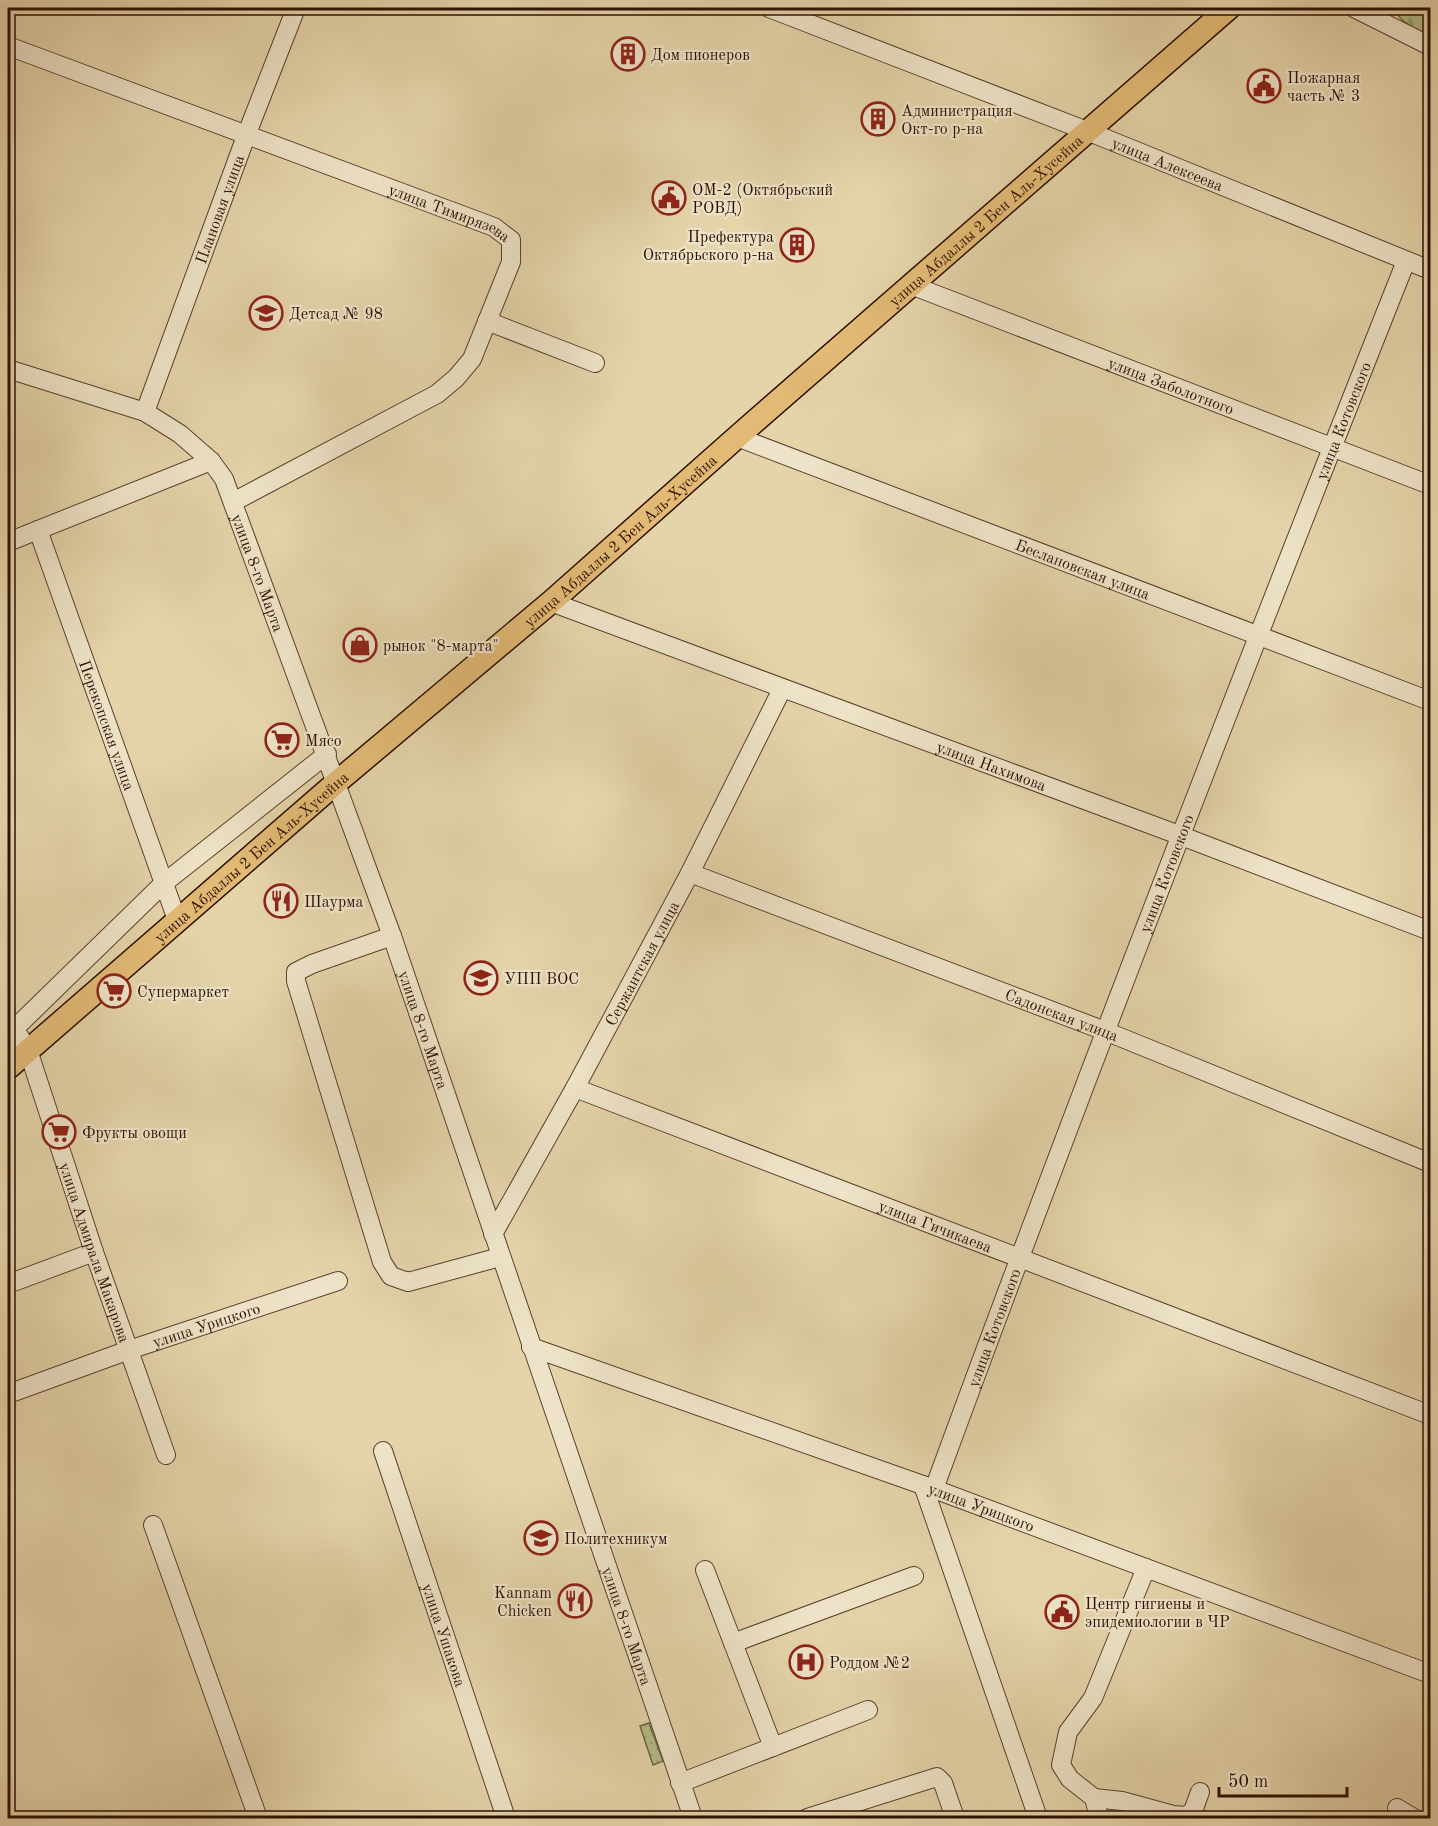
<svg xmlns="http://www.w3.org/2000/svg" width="1438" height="1826" viewBox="0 0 1438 1826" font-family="'Old Standard TT',serif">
<defs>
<pattern id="grass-dots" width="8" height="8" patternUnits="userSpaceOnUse" patternTransform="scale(1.5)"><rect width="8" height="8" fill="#b4bd8a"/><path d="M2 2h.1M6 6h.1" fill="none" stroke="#9ba175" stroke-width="1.8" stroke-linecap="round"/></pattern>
<pattern id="forest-firs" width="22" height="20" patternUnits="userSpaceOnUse" patternTransform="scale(1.5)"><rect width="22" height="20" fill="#b4bd8a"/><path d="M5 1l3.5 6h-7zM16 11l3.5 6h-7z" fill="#9ba175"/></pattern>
</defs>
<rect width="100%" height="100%" fill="#e5d4aa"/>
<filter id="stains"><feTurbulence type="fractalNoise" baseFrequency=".00333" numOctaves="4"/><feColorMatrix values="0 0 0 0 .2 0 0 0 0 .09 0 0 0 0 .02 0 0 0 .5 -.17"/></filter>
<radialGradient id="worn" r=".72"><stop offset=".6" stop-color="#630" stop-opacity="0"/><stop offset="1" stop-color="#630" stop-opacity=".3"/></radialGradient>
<polygon fill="url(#grass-dots)" stroke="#706646" stroke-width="1.5" points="649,1723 663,1761 653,1765 640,1726"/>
<path fill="url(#forest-firs)" stroke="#706646" stroke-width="1.5" d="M1393,8H1430V39C1416,30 1401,23 1393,8Z"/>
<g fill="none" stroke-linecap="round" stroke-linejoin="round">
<g stroke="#5a412c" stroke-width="20">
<g id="minor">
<path id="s1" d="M769,8L1087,131L1430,270"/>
<polyline points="1354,8 1430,46"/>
<path id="s2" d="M8,46L494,227L511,240V262L472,359L456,378L437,394L233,502"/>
<path id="s3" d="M911,285L1430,485"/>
<polyline points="487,321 595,363"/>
<path id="s4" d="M8,369L145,412L180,434L211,461L224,479L392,936L693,1818"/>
<path id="s5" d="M145,412L246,136L296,8"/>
<path id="s6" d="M737,437L1430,701"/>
<path id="s7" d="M38,530L177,920"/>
<polyline points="8,542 211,461"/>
<path id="s8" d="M551,602L1179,835L1430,931"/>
<path id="s9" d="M690,873L1105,1031L1430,1163"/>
<polyline points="392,936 312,964 296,972 296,981 307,1017 382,1262 391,1276 408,1282 500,1257"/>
<path id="s10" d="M8,1019L28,1050L94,1252L166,1455"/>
<polyline points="8,1035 164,883 327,754"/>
<path id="s11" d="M575,1088L1430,1415"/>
<path id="s12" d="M493,1234L575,1088L690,873L782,689"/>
<polyline points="8,1284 94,1252"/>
<path id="s13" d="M531,1347L934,1489L1430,1674"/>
<path id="s14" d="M8,1394L129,1350L338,1281"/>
<path id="s15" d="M383,1451L506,1818"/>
<polyline points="923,1485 1038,1818"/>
<path id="s16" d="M934,1489C1085,1077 1244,669 1406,261"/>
<polyline points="153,1525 258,1818"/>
<polyline points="705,1570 773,1747"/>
<polyline points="733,1643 914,1576"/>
<polyline points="680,1783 868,1710"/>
<polyline points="1094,1798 1122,1801 1173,1815 1186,1816 1193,1811 1200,1792"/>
<polyline points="1397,1808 1414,1818"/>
<polyline points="807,1818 937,1777 943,1783 955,1818"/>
<polyline points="1099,1818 1094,1798 1070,1779 1061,1765 1068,1732 1093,1698 1146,1568"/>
</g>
</g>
<g stroke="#2c1002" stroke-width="25">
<g id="major">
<path id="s17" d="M8,1068L337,782L551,602L737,437L1229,8"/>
</g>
</g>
<use href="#minor" stroke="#eee3c8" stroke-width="18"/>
<use href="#major" stroke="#e2ba75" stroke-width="22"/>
</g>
<defs>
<g id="building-ring" transform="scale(1.725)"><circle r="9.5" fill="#eee3c8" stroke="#8f2418" stroke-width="1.5"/><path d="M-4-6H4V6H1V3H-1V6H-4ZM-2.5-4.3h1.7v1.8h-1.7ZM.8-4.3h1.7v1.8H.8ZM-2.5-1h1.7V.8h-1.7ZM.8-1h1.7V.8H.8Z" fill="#8f2418"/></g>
<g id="civic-ring" transform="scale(1.725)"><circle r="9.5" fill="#eee3c8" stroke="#8f2418" stroke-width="1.5"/><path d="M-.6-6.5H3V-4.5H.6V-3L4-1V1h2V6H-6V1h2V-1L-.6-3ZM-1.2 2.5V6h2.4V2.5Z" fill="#8f2418"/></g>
<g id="school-ring" transform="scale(1.725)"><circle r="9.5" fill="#eee3c8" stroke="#8f2418" stroke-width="1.5"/><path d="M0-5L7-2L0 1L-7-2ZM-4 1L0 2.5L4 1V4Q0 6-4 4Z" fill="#8f2418"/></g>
<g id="shop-ring" transform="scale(1.725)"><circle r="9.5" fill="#eee3c8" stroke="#8f2418" stroke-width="1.5"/><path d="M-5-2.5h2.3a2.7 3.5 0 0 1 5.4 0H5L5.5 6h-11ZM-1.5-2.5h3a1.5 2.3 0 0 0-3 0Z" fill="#8f2418"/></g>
<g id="supermarket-ring" transform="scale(1.725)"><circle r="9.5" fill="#eee3c8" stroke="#8f2418" stroke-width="1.5"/><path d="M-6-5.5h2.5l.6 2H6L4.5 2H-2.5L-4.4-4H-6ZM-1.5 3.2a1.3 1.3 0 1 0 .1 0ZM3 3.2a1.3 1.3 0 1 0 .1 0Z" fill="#8f2418"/></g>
<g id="restaurant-ring" transform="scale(1.725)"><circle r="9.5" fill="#eee3c8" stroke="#8f2418" stroke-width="1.5"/><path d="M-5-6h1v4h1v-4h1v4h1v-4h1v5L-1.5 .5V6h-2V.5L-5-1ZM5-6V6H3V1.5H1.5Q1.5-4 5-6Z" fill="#8f2418"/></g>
<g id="university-ring" transform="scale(1.725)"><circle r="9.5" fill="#eee3c8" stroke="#8f2418" stroke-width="1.5"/><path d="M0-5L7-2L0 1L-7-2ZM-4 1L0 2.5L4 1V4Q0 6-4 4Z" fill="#8f2418"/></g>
<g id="hospital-ring" transform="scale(1.725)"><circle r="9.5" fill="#eee3c8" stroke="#8f2418" stroke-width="1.5"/><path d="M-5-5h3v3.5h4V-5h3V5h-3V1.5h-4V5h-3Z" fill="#8f2418"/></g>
</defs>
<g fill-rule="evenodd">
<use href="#building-ring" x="628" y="54"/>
<use href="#civic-ring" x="1264" y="86"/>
<use href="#building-ring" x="878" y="119"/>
<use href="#civic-ring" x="669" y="198"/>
<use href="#building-ring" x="797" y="245"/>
<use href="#school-ring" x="266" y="313"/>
<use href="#shop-ring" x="360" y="645"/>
<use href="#supermarket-ring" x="282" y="740"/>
<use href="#restaurant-ring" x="281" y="901"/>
<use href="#university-ring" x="481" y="978"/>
<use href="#supermarket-ring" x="114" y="991"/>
<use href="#supermarket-ring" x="59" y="1132"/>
<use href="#university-ring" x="541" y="1538"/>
<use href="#restaurant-ring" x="575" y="1601"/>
<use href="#civic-ring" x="1062" y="1612"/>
<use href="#hospital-ring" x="806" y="1662"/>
</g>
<g text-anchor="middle" stroke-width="4.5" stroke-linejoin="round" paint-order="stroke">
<g font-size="16" fill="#2c1002" stroke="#eee3c8" text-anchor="start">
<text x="651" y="60">Дом пионеров</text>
<text x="1287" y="83">Пожарная<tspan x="1287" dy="18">часть № 3</tspan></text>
<text x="901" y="116">Администрация<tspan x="901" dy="18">Окт-го р-на</tspan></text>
<text x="692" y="195">ОМ-2 (Октябрьский<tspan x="692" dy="18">РОВД)</tspan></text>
<text x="774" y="242" text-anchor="end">Префектура<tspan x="774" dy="18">Октябрьского р-на</tspan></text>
<text x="289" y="319">Детсад № 98</text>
<text x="383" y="651">рынок "8-марта"</text>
<text x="305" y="746">Мясо</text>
<text x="304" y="907">Шаурма</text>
<text x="504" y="984">УПП ВОС</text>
<text x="137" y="997">Супермаркет</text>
<text x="82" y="1138">Фрукты овощи</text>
<text x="564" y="1544">Политехникум</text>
<text x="552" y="1598" text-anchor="end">Kannam<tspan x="552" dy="18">Chicken</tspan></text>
<text x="1085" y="1609">Центр гигиены и<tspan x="1085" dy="18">эпидемиологии в ЧР</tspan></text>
<text x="829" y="1668">Роддом №2</text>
</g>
<g font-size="16" fill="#2c1002" stroke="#eee3c8">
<text dy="6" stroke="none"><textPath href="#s1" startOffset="428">улица Алексеева</textPath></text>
<text dy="6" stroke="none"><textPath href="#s5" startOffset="216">Плановая улица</textPath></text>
<text dy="6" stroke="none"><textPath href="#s2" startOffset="472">улица Тимирязева</textPath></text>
<text dy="6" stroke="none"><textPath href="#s17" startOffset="1294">улица Абдаллы 2 Бен Аль-Хусейна</textPath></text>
<text dy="6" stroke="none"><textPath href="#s3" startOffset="279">улица Заболотного</textPath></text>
<text dy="6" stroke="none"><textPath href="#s16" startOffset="1144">улица Котовского</textPath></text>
<text dy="6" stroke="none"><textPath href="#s17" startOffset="808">улица Абдаллы 2 Бен Аль-Хусейна</textPath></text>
<text dy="6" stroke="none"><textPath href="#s6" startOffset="370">Беслановская улица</textPath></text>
<text dy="6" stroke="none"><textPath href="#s4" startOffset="348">улица 8-го Марта</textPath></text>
<text dy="6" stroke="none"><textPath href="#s7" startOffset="207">Перекопская улица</textPath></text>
<text dy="6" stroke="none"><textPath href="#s8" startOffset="470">улица Нахимова</textPath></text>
<text dy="6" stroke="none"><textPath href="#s17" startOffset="322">улица Абдаллы 2 Бен Аль-Хусейна</textPath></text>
<text dy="6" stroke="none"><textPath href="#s16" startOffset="658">улица Котовского</textPath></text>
<text dy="6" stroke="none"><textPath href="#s12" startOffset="309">Сержантская улица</textPath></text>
<text dy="6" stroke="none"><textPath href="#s9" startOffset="398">Садонская улица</textPath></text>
<text dy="6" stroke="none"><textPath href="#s4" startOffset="834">улица 8-го Марта</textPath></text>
<text dy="6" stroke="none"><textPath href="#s11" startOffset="386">улица Гичикаева</textPath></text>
<text dy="6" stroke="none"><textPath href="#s10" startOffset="250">улица Адмирала Макарова</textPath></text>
<text dy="6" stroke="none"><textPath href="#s14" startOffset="210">улица Урицкого</textPath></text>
<text dy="6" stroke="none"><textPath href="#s16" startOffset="172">улица Котовского</textPath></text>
<text dy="6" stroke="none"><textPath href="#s13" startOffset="478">улица Урицкого</textPath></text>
<text dy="6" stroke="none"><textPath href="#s4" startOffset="1464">улица 8-го Марта</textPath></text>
<text dy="6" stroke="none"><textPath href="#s15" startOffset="194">улица Ушакова</textPath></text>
</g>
</g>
<rect width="1438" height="1826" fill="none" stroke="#e5d4aa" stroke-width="30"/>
<rect x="9" y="9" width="1420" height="1808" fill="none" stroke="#2c1002" stroke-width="3"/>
<rect x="15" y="15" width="1408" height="1796" fill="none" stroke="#2c1002" stroke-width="1.5"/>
<path d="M1219 1787v9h128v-9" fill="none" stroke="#2c1002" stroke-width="3"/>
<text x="1228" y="1787" font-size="18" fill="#2c1002" stroke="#eee3c8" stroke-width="4.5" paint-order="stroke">50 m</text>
<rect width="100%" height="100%" filter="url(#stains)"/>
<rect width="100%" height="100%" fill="url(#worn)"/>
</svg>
